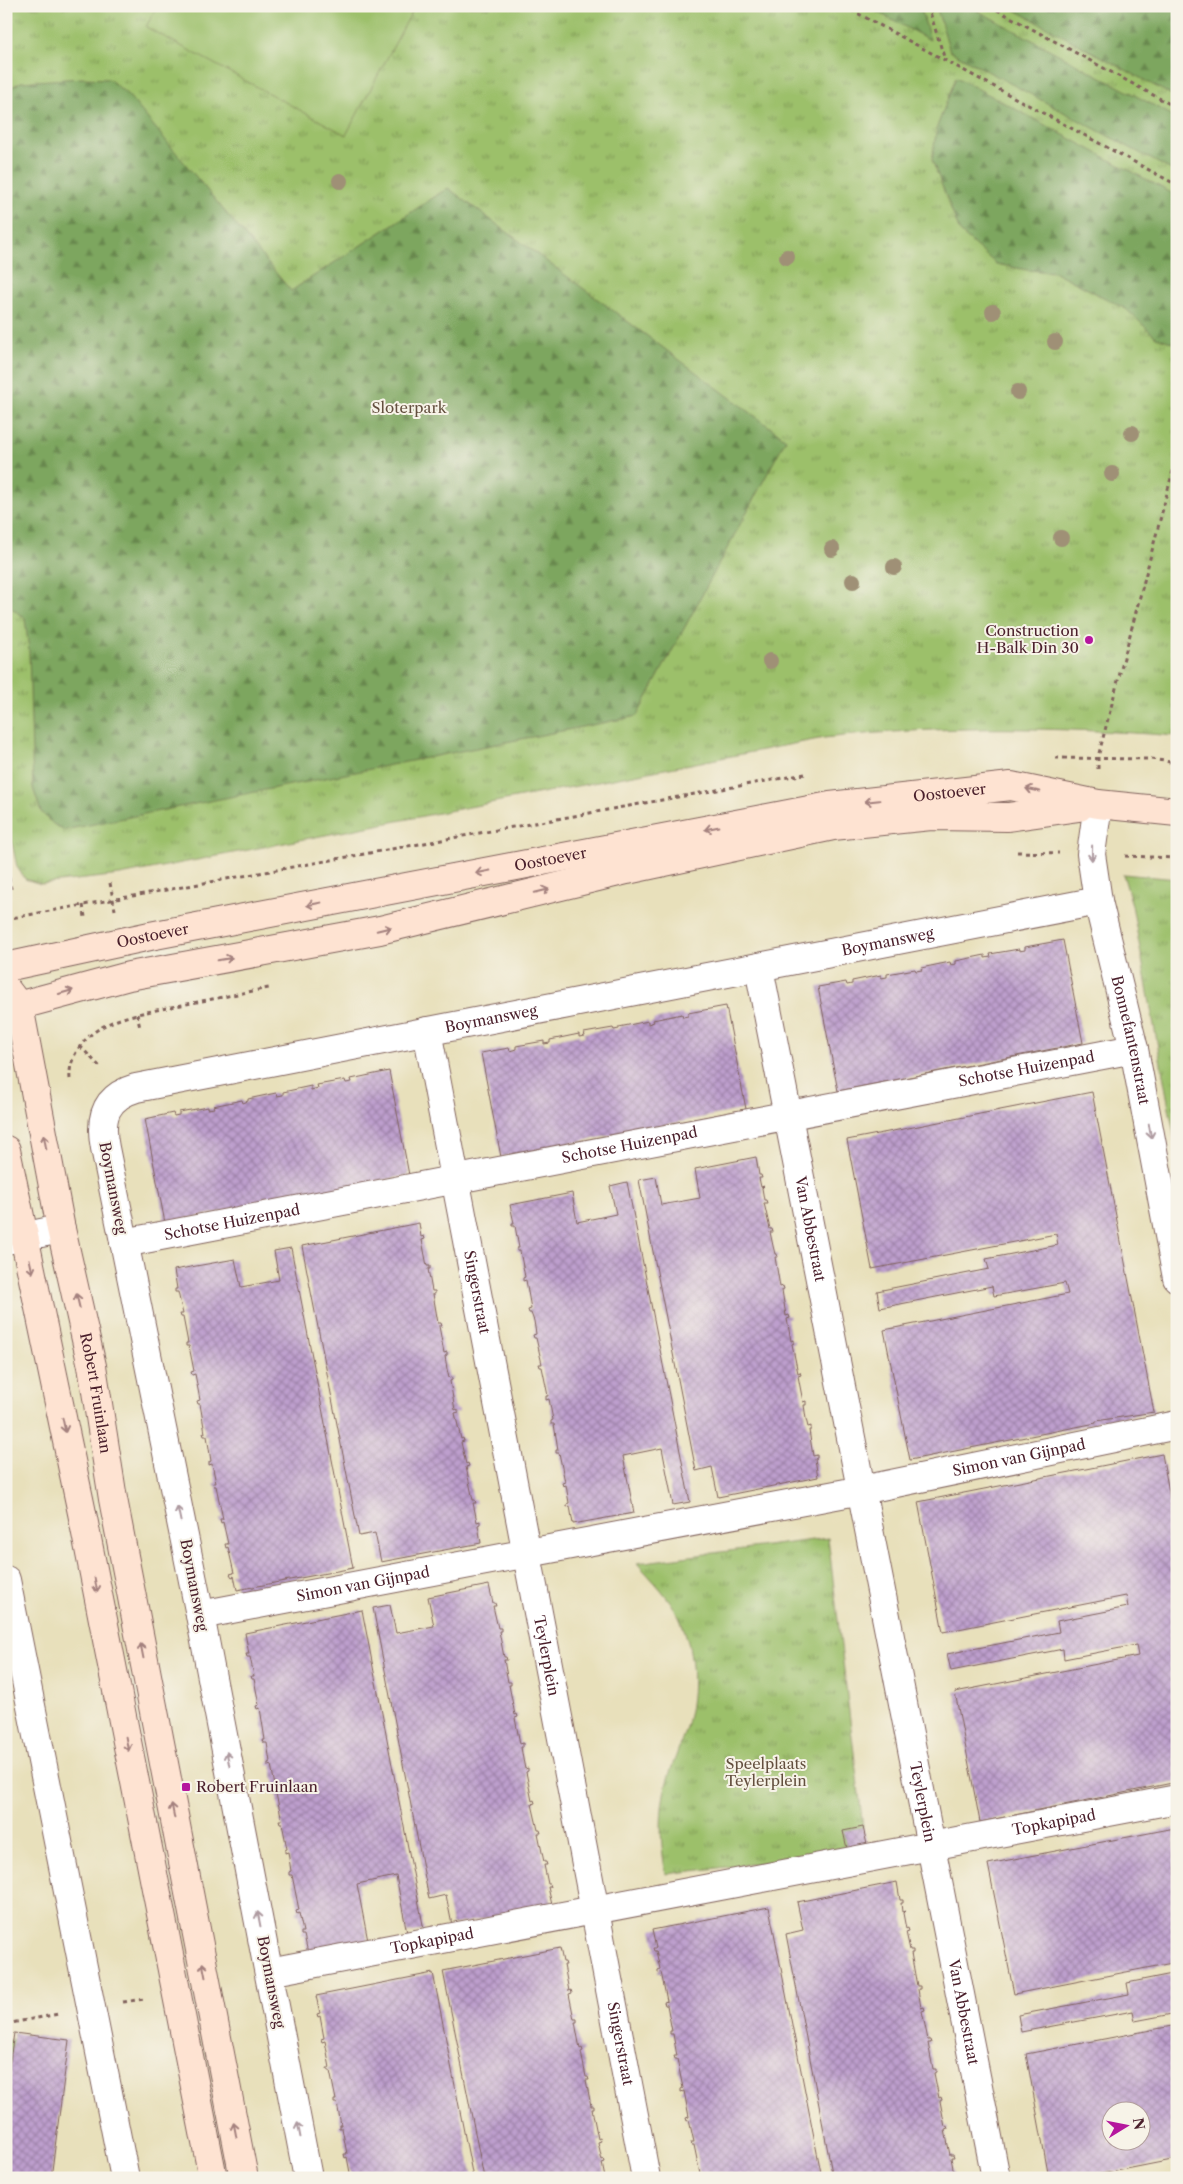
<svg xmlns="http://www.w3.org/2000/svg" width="1183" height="2184" viewBox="0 0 1183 2184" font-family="'Libre Caslon Text',serif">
<defs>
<pattern id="grass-tufts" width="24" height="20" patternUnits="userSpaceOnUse" patternTransform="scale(1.25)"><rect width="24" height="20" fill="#9cc06a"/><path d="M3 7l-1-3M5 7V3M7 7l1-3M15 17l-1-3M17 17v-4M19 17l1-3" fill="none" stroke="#819b57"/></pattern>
<pattern id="forest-firs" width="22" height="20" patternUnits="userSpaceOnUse" patternTransform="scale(1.25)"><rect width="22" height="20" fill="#7da65e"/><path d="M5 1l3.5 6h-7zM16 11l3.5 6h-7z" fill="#68874e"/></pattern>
<pattern id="building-cross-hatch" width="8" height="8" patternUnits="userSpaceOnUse" patternTransform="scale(1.25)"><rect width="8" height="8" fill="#bd9fcd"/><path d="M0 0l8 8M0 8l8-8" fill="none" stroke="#9c81a7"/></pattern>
</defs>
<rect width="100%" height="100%" fill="#f7f3e8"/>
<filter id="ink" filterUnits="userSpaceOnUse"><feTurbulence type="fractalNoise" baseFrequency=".02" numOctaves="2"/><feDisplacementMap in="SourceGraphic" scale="10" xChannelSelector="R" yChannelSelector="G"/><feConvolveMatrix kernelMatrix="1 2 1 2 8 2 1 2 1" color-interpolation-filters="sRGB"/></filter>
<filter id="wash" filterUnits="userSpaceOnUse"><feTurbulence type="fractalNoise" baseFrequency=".0096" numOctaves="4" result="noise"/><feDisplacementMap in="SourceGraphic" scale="20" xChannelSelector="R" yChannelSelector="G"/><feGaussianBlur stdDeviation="1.12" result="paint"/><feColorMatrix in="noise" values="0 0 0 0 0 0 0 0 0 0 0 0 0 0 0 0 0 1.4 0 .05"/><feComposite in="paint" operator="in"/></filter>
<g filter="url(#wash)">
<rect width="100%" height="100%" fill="#e8e0bb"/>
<g fill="url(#grass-tufts)" stroke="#73704a">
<path d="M6,6H1177V736C1059,727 941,725 824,738L120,875L41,884L25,879L17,867L6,813Z"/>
<polygon points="1123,874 1177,879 1177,1151 1132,905"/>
<path d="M828,1538L863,1827L843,1831L848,1853L666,1874C661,1850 659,1819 664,1794C668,1774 677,1755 683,1736C697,1698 696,1653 679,1617C669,1596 652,1580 637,1563Z"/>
<polygon points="18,2038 6,2102 6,2041"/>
</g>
<g fill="url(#forest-firs)" stroke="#646244">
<polygon points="866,6 920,6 930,40"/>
<polygon points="936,6 969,6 1177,118 1177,173 950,51"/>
<polygon points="1008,6 1177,6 1177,98"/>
<polygon points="956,77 1177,196 1177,344 1156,337 1126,309 1055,272 1027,270 996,264 960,232 932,160 937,127"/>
<polygon points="82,78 109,79 128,95 291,291 448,188 786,439 637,716 64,830 53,824 41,812 33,788 29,651 25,618 6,604 6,90 21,82"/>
</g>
<polygon fill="#9cc06a" stroke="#73704a" points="157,6 415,6 346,135 146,27"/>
<g id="blocks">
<g fill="url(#building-cross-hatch)" fill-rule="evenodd">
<polygon points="1063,940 1083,1043 838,1091 818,987 846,982 847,985 852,984 852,981 881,975 881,978 887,977 887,974 915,969 916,971 922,970 921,968 950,962 951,965 956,964 956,961 985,955 985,958 991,957 990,954 1019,949 1019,951 1025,950 1025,947"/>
<polygon points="726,1006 746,1109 501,1157 481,1053 509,1048 510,1051 516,1049 516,1046 544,1041 544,1044 550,1043 550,1040 579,1034 579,1037 585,1036 584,1033 613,1028 614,1030 619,1029 619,1027 648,1021 648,1024 654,1022 653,1020 682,1014 683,1017 688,1016 688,1013"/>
<polygon points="389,1071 409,1175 165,1223 145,1119 173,1113 174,1116 179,1115 179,1112 208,1107 208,1109 214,1108 213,1106 242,1100 243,1103 248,1101 248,1099 276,1093 277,1096 283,1095 283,1092 311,1086 311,1090 318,1088 317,1085 345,1080 346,1083 352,1082 351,1079"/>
<polygon points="1092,1092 1154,1412 1096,1421 1096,1423 910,1460 884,1330 1068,1294 1065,1283 994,1296 992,1286 880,1308 877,1291 989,1269 986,1259 1058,1245 1056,1234 872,1269 847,1140"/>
<polygon points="756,1157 759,1175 761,1175 762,1178 759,1178 761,1187 764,1186 762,1188 764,1200 766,1200 767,1203 764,1203 770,1229 772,1229 773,1232 770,1232 773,1246 775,1254 777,1254 778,1257 775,1257 780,1287 783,1286 784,1289 782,1290 786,1316 789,1315 790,1318 787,1319 791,1341 794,1340 794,1343 792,1344 798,1373 800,1372 801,1375 798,1376 803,1402 806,1401 806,1405 804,1405 806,1419 808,1427 811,1426 811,1430 809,1430 813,1456 817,1455 817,1458 815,1459 818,1477 718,1497 712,1467 696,1471 639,1180 656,1177 661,1205 700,1198 695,1169"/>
<polygon points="627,1182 690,1502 673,1505 662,1448 623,1456 634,1513 573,1524 570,1506 567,1507 567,1504 569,1503 566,1485 563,1486 562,1483 565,1482 559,1453 556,1453 556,1450 558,1450 554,1424 551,1424 551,1421 553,1420 549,1399 546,1400 546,1396 548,1396 542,1367 540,1367 539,1364 542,1364 536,1338 534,1338 533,1335 536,1334 534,1321 531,1313 529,1313 528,1310 531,1309 526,1280 523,1281 523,1278 525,1277 520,1251 517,1251 517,1248 519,1248 515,1226 512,1226 512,1223 514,1223 510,1205 572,1193 577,1222 616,1214 610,1186"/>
<polygon points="419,1223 421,1237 424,1236 425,1239 422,1240 427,1266 430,1266 430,1269 428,1269 432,1291 435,1291 435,1294 433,1294 438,1323 441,1323 442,1326 439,1326 444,1353 447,1352 447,1355 445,1356 447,1369 449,1378 452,1377 452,1380 450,1381 455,1410 457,1409 459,1412 455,1413 461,1439 463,1438 464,1441 461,1442 466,1464 468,1463 469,1466 466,1467 473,1500 475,1500 476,1503 473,1503 475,1512 477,1522 480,1521 480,1524 478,1525 481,1543 381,1562 375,1533 359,1536 302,1246"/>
<polygon points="291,1248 353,1568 237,1590 234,1576 232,1577 230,1574 234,1573 228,1547 226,1548 225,1544 228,1544 223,1522 221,1523 220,1519 223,1519 216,1486 214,1486 213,1483 216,1483 212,1464 209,1465 209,1462 211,1461 207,1436 204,1436 203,1433 205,1433 200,1404 198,1404 197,1401 200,1400 195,1374 192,1375 191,1372 194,1371 189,1346 186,1346 186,1343 188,1343 183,1317 181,1317 180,1314 183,1314 178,1292 175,1292 175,1289 177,1289 174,1270 235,1259 241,1287 279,1280 274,1251"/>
<polygon points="1162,1454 1177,1536 1177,1782 980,1822 955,1692 1138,1656 1136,1645 1064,1659 1063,1649 951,1671 947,1654 1059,1632 1057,1621 1128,1607 1126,1596 943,1632 918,1502"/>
<polygon points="489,1585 493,1603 495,1603 496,1606 493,1606 498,1628 501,1628 501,1631 499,1631 504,1657 506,1657 507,1660 504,1660 508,1682 511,1682 511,1685 509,1685 515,1715 517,1714 518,1717 515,1718 520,1744 523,1743 523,1747 521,1747 523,1759 525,1769 528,1768 528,1771 526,1772 532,1801 534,1800 535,1803 532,1804 538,1830 540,1830 541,1833 538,1833 544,1862 546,1862 547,1865 544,1865 548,1884 550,1884 551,1887 548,1887 552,1905 452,1925 446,1895 429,1899 373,1608 390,1605 396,1633 434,1626 428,1597"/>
<polygon points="362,1610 424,1930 407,1933 396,1876 357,1884 368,1941 308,1953 304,1935 301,1935 301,1932 303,1932 299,1913 297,1914 296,1911 299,1910 292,1875 289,1875 289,1872 291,1871 288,1852 285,1853 285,1850 287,1849 282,1823 280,1823 279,1820 282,1820 276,1794 274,1795 273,1792 276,1791 271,1765 268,1766 268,1763 270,1762 267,1743 264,1743 263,1740 265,1740 260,1708 257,1709 256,1706 259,1705 254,1679 252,1679 251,1676 254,1676 250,1657 247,1657 246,1654 249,1654 245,1633"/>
<polygon points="863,1827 868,1849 848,1853 843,1831"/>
<polygon points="1175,1828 1177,1962 1014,1994 988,1864"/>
<polygon points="897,1882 900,1900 903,1900 903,1903 901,1903 902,1912 905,1911 903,1913 906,1929 908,1928 909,1931 906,1932 910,1950 913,1950 913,1953 911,1953 917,1986 920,1986 920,1989 918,1989 921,2008 924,2007 925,2010 922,2011 928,2040 930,2040 931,2043 928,2043 933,2069 936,2069 936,2072 934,2073 939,2098 941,2097 942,2100 940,2101 945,2127 947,2126 948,2129 945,2130 950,2155 953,2155 954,2158 951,2158 955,2178 833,2178 786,1934 803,1930 797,1902"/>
<polygon points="769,1907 822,2178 698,2178 698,2175 700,2174 694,2145 692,2145 691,2142 694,2142 689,2120 687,2121 686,2118 689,2117 684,2091 681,2092 681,2089 683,2088 677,2059 675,2059 674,2056 677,2056 673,2034 670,2034 670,2031 672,2031 667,2005 665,2005 664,2002 667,2001 661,1972 658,1973 658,1970 660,1969 656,1951 654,1951 653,1948 656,1948 652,1930"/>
<polygon points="560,1948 563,1962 565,1962 566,1965 564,1965 569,1991 571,1990 572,1993 569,1994 574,2019 577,2019 577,2022 575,2022 580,2049 582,2048 583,2051 581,2052 586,2077 588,2077 589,2080 586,2080 591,2106 594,2106 594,2109 592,2109 598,2139 600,2138 601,2141 598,2142 602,2160 604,2159 605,2162 602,2163 605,2178 484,2178 443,1971"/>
<polygon points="433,1973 473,2178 351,2178 347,2157 345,2158 344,2154 347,2154 342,2128 339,2128 339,2125 341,2125 337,2103 334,2103 334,2100 336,2100 330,2071 328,2071 327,2068 330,2068 325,2041 322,2042 321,2039 324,2038 320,2016 318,2017 317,2014 320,2013 316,1996"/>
<polygon points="1177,1973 1177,2013 1135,2021 1133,2011 1021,2032 1018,2015 1129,1994 1127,1983"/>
<path d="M1177,2025V2159L1081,2178H1049L1026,2054ZM1110,2112H1140V2142H1110Z"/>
<polygon points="14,2033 69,2040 51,2178 6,2178 6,2100 8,2088 6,2088"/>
</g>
</g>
</g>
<g filter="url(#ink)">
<use href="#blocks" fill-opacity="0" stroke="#81635d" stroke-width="1"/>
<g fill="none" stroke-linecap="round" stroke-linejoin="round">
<g stroke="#81635d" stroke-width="30">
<g id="street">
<path id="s1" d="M1098,804L1091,854L1098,901L1134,1049L1177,1278"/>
<path id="s2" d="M759,968L996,2178"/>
<path id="s3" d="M427,1031L646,2178"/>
<polyline points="6,1240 61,1229"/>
<path id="s4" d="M124,1243C461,1179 797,1111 1134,1049"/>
<polyline points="6,1580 125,2178"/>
<path id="s5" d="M200,1615L862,1490L1177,1425"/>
<path id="s6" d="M269,1972L1177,1799"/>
<path id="s7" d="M308,2178L200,1615L105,1148C99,1118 105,1097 136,1088L1098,901"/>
</g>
</g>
<g stroke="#81635d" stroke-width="30">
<g id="secondary">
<path id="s8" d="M6,967L150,936L830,806L1011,786L1098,804L1177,812"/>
<path id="s9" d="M6,989L19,1006L61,1229L92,1366L113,1499L244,2178"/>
<polyline points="6,1009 129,976 380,930 627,870 833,826 931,816 1008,817 1079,807"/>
<polyline points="6,1150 82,1513 213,2178"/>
</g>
</g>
<g stroke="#81635d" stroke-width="3" stroke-dasharray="4 4" stroke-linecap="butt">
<polyline points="844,6 1177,185"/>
<polyline points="928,6 945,60"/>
<polyline points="990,6 1177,108"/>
<polyline points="1055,758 1151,759 1177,763"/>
<polyline points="1098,769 1098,757 1177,455"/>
<polyline points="1017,852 1059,853"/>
<polyline points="1125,856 1177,858"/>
<polyline points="6,862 11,889"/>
<polyline points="110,883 115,910"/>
<polyline points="83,905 85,917"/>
<polyline points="6,919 805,774"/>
<polyline points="137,1014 140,1028"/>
<polyline points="80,1046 101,1068"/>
<path d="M70,1079C68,1057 84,1037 102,1027C123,1015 149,1012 171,1007C204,1001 236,994 269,988"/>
<polyline points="123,2002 144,1999"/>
<polyline points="6,2024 58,2014"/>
</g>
<use href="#street" stroke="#fff" stroke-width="28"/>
<use href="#secondary" stroke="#fee3d2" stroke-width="28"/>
</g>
<g fill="#9f9076">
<circle cx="340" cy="181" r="8"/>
<circle cx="787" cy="257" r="8"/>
<circle cx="993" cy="312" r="8"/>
<circle cx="1055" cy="342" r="8"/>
<circle cx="1018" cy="392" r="8"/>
<circle cx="1132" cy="433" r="8"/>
<circle cx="1112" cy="474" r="8"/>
<circle cx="1061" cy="538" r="8"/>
<circle cx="832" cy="549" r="8"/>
<circle cx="894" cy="567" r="8"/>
<circle cx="853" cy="581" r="8"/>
<circle cx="770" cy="661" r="8"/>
</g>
<defs><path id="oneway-shaft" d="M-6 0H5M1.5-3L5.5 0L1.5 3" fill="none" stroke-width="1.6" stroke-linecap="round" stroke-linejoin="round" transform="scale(1.25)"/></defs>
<g stroke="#a4817e">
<use href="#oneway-shaft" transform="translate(1033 790) rotate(-168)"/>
<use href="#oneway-shaft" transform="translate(872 801) rotate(174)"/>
<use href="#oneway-shaft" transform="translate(712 828) rotate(169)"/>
<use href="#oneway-shaft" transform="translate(483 872) rotate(169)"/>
<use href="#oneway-shaft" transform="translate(542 891) rotate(-14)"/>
<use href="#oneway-shaft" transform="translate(314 904) rotate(169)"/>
<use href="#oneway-shaft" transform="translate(384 929) rotate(-13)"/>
<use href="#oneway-shaft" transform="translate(225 959) rotate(-10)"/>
<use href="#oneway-shaft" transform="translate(66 992) rotate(-16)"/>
<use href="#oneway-shaft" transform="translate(45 1142) rotate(-100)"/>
<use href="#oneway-shaft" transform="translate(31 1266) rotate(78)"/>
<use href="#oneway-shaft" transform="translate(78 1301) rotate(-103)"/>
<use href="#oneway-shaft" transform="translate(64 1425) rotate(78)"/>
<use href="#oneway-shaft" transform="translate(96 1585) rotate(79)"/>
<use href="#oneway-shaft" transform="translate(142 1651) rotate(-101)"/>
<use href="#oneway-shaft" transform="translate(127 1744) rotate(79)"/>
<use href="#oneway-shaft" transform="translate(173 1811) rotate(-101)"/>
<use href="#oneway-shaft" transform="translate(204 1970) rotate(-101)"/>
<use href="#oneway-shaft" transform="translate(235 2130) rotate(-101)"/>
</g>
<g stroke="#ae9aa0">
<use href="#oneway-shaft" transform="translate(1092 853) rotate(91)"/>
<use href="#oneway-shaft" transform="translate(1150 1131) rotate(80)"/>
<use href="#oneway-shaft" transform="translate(179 1514) rotate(-102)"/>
<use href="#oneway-shaft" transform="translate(228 1759) rotate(-101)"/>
<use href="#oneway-shaft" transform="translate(259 1919) rotate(-101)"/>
<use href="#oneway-shaft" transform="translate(299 2130) rotate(-101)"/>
</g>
</g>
<g fill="#b5179e" stroke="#f7f3e8" stroke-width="2">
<circle cx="1089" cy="640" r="5"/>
<rect x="181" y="1782" width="10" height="10" rx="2.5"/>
</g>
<g text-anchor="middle" stroke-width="4" stroke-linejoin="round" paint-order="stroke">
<g font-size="15" fill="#634f3e" stroke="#f7f3e8">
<text x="409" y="413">Sloterpark</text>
<text x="766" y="1769">Speelplaats<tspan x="766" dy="17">Teylerplein</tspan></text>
</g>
<g font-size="15" fill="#4a1f2b" stroke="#f7f3e8" text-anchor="end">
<text x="1079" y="636">Construction<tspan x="1079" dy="17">H-Balk Din 30</tspan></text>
<text x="196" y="1792" text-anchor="start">Robert Fruinlaan</text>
</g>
<g font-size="15" fill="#4a1f2b" stroke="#f7f3e8">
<text dy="5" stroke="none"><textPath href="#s8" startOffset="960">Oostoever</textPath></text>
<text dy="5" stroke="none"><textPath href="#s8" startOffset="555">Oostoever</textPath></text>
<text dy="5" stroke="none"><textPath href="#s8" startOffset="150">Oostoever</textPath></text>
<text dy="5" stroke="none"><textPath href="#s7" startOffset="1892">Boymansweg</textPath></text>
<text dy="5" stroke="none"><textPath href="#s7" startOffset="1488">Boymansweg</textPath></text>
<text dy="5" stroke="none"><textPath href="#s1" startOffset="241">Bonnefantenstraat</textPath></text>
<text dy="5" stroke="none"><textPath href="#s4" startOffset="919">Schotse Huizenpad</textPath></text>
<text dy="5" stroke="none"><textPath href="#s4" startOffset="515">Schotse Huizenpad</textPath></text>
<text transform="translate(113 1188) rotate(79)" y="5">Boymansweg</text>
<text dy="5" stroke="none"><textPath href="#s4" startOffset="110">Schotse Huizenpad</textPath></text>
<text dy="5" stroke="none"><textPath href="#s2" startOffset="266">Van Abbestraat</textPath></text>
<text dy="5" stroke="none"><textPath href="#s3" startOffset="266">Singerstraat</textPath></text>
<text dy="5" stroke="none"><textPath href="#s9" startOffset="416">Robert Fruinlaan</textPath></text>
<text dy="5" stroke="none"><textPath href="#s5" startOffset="834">Simon van Gijnpad</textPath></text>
<text dy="5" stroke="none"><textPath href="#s5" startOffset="166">Simon van Gijnpad</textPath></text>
<text transform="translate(194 1585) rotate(79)" y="5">Boymansweg</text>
<text dy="5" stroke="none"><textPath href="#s3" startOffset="636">Teylerplein</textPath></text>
<text dy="5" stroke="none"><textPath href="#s2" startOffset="850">Teylerplein</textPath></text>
<text dy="5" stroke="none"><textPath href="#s6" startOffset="799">Topkapipad</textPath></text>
<text dy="5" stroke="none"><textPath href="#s6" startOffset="166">Topkapipad</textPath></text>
<text transform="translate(271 1982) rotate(79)" y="5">Boymansweg</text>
<text dy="5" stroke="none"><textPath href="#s2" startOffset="1064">Van Abbestraat</textPath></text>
<text dy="5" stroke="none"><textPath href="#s3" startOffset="1031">Singerstraat</textPath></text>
</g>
</g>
<rect width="1183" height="2184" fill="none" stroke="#f7f3e8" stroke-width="25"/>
<g transform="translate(1126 2126) rotate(80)"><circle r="24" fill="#f7f3e8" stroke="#b29e9c"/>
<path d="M0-4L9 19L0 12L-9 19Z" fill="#b5179e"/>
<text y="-8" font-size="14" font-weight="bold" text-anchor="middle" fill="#4a1f2b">N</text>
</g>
</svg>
